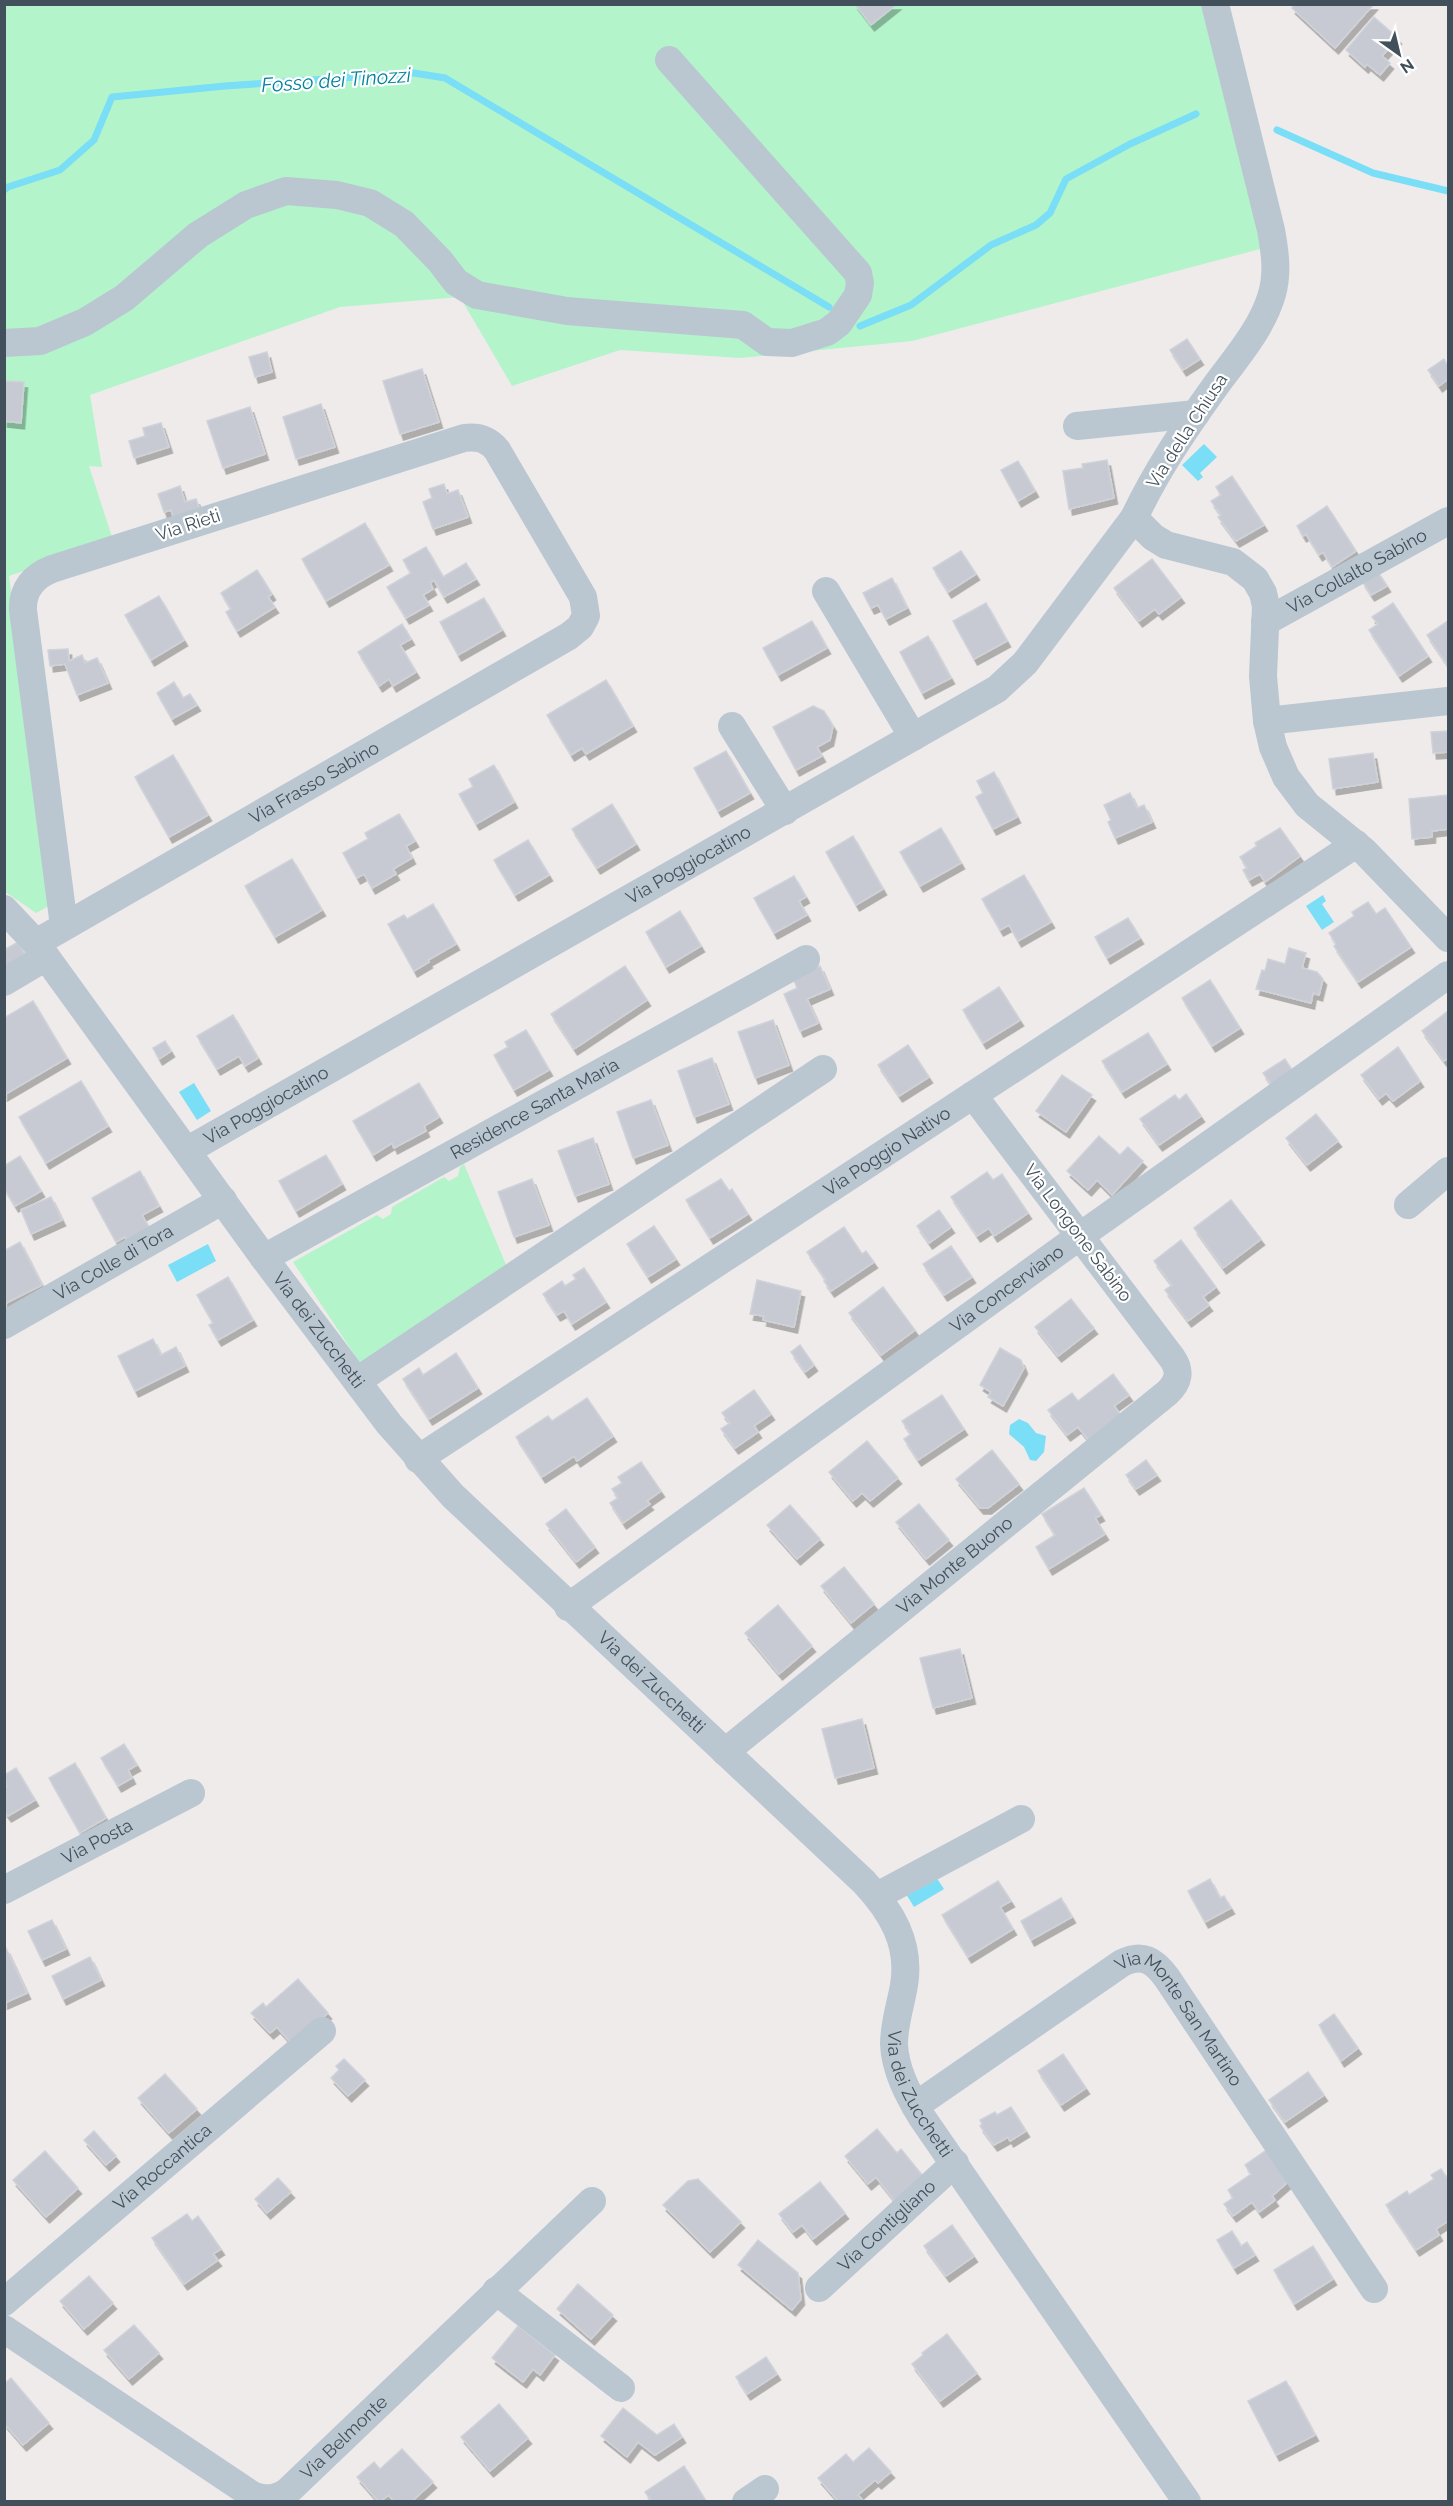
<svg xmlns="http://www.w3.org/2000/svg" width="1453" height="2506" viewBox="0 0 1453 2506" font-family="Raleway,sans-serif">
<defs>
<filter id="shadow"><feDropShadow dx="3.5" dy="6" stdDeviation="0" flood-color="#0004"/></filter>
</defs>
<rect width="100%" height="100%" fill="#efebeb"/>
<g fill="#b3f4cb">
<polygon points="4,5 1201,5 1264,248 912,341 740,358 620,350 512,386 460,297 340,307 90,395 102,467 89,466 113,540 9,576 52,899 47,907 36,913 4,891"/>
<polygon points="464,1164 509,1272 364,1369 293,1262 377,1215 383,1219 391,1214 392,1207 444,1177 449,1181 458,1176 460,1167"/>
</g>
<g fill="#7adef6">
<polygon points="1204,444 1217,457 1200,473 1203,477 1198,481 1182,465"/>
<polygon points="1323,895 1326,901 1322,904 1334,922 1322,930 1306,906"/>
<polygon points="194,1083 211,1111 197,1120 179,1092"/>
<polygon points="208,1244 216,1261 177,1282 168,1265"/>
<polygon points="1019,1419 1028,1423 1036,1433 1046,1436 1044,1452 1036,1461 1030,1460 1024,1447 1009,1434 1010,1425"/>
<polygon points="936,1877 944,1889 914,1907 906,1894"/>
</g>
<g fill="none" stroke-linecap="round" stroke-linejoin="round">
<g stroke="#7adef6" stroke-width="7">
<polyline points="1277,130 1373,173 1448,191"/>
<polyline points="4,190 8,187 60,170 94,140 112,97 225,86 414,73 445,78 829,307"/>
<polyline points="860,326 911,305 991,245 1036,225 1050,213 1066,179 1130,144 1196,114"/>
</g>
</g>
<g fill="#c7cad3" stroke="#cfd2d9" stroke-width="1.5" filter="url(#shadow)">
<polygon points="855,4 897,4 871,25"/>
<polygon points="1295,4 1374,4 1335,48 1292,8"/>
<polygon points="1374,17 1398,38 1382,56 1390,63 1380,75 1367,64 1365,67 1346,50"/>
<polygon points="1187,339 1200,359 1183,370 1170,350"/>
<polygon points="267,352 272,372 255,377 249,357"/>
<polygon points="1444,359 1448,366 1448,379 1439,386 1428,370"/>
<polygon points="422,369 439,422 400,434 383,381"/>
<polygon points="4,381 24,382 21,423 4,421"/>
<polygon points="321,404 335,447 296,459 283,417"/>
<polygon points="250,407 265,454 223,468 207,421"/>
<polygon points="161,423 169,447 134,458 129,441 145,436 143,428"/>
<polygon points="1107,460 1114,498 1069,509 1063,471 1083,468 1082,464"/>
<polygon points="1018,461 1035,491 1018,501 1001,470"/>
<polygon points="1232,476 1264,525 1236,541 1218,517 1221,515 1211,501 1221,495 1216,487"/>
<polygon points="444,484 447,494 458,490 468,517 433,529 423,502 432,498 429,489"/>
<polygon points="180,486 185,502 196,499 200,510 174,519 171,510 164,512 158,494"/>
<polygon points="1327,506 1356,551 1332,567 1323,552 1319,555 1306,534 1303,536 1297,526"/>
<polygon points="365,523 389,565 326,601 302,559"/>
<polygon points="426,547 443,577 466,563 476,579 444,597 434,580 430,583 433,589 423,595 429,605 406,618 387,587 411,573 403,560"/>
<polygon points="961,551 976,574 948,592 933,568"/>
<polygon points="1152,559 1181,597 1159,614 1155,609 1139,621 1114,588"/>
<polygon points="257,570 272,594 268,597 275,607 237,631 226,612 231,609 221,593"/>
<polygon points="1378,572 1387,586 1371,595 1362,581"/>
<polygon points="892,578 907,608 886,619 878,605 871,608 863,593"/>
<polygon points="159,596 184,640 151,660 125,615"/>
<polygon points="484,598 502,630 458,655 440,622"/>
<polygon points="986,603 1007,641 974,659 953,621"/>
<polygon points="1393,603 1428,656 1399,676 1369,630 1378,624 1372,617"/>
<polygon points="812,621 827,648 778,675 763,648"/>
<polygon points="1448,621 1448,666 1427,635"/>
<polygon points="402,624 411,639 400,645 416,672 393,686 389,679 379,686 358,652"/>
<polygon points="928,636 951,678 922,693 900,652"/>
<polygon points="68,649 69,661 82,655 85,663 97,658 108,683 77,695 65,664 50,666 48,650"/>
<polygon points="606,680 633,726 586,754 582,748 571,755 547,715"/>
<polygon points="174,682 183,698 190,694 197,705 172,719 157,693"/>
<polygon points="813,706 824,711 833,726 830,740 817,747 822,756 796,770 773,727"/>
<polygon points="1448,731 1448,752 1433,753 1431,732"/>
<polygon points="726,751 750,793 718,811 694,768"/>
<polygon points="1373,753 1378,782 1333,789 1329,759"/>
<polygon points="173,755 208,815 169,837 135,777"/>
<polygon points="494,765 514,802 476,824 459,794 473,787 469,779"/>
<polygon points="994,772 1017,817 993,829 976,797 983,793 977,781"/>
<polygon points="1130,793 1137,808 1144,805 1152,822 1115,838 1108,822 1111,820 1104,805"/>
<polygon points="1448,795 1448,829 1432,831 1432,837 1412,839 1409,799"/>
<polygon points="612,804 636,844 597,868 572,829"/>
<polygon points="399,814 415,841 406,846 412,858 393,869 396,874 372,888 364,874 357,878 343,853 368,839 365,833"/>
<polygon points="941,828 961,863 920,886 900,852"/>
<polygon points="1280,828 1300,856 1265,882 1260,874 1249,880 1243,870 1247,868 1240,857 1257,846 1255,843"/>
<polygon points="853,836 883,889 856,905 826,852"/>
<polygon points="528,840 549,875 515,895 494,860"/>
<polygon points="292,859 322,910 275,937 245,886"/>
<polygon points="1024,875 1051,922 1018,941 1009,925 1000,930 982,899"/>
<polygon points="794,876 806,897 799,901 807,915 774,933 754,898"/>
<polygon points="1368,902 1376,914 1385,908 1411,947 1358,982 1334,946 1336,944 1329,933 1354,916 1352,912"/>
<polygon points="433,904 456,944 428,960 429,962 414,971 388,924 404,915 407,919"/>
<polygon points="680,911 701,946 666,967 646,932"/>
<polygon points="1128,918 1140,938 1107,958 1095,937"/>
<polygon points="18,942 28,960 4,974 4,950"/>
<polygon points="1289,948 1306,953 1302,968 1317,972 1323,979 1319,995 1313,993 1311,1003 1256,989 1262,970 1265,971 1268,959 1285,964"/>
<polygon points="625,966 647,1000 574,1049 551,1014"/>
<polygon points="820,966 830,989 807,999 818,1023 800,1031 784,994 797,988 793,978"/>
<polygon points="1210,980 1240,1028 1212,1046 1182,998"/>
<polygon points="999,987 1020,1020 983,1043 963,1010"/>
<polygon points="33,1001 67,1058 4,1095 4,1018"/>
<polygon points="1448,1011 1448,1058 1444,1061 1422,1031"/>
<polygon points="233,1015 258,1058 245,1066 239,1056 217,1069 197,1036"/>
<polygon points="773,1020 789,1065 755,1078 738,1032"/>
<polygon points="526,1030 549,1070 514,1090 494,1055 508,1047 505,1042"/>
<polygon points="1148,1033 1167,1064 1122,1092 1102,1061"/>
<polygon points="165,1041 171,1051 159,1059 153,1048"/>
<polygon points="908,1045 929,1077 899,1096 878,1065"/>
<polygon points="1398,1047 1420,1081 1393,1101 1386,1093 1379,1099 1361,1075"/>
<polygon points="712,1058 729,1104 694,1117 678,1071"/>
<polygon points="1285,1059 1295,1075 1274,1089 1263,1073"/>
<polygon points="1062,1075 1092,1095 1066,1132 1036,1111"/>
<polygon points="81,1081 108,1126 46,1163 19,1117"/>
<polygon points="419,1083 439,1117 424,1126 426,1131 394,1148 392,1143 373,1155 353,1121"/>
<polygon points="1186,1094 1201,1116 1159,1145 1140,1119 1175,1095 1179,1100"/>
<polygon points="651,1100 668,1145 633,1158 617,1112"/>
<polygon points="1316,1114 1338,1141 1307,1165 1286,1138"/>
<polygon points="1099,1136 1120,1155 1128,1147 1143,1161 1112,1195 1097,1180 1088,1190 1067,1171"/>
<polygon points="593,1138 609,1184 575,1196 558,1151"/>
<polygon points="326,1155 342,1184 296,1211 279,1181"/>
<polygon points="20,1156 41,1191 15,1206 4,1188 4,1166"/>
<polygon points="140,1171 159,1206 142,1215 149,1228 127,1240 125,1237 116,1242 92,1198"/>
<polygon points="987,1172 993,1180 1002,1174 1028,1213 994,1236 989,1228 977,1236 951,1197"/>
<polygon points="532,1179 549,1225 514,1237 498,1192"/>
<polygon points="721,1179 729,1191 732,1189 748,1214 710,1238 686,1200"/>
<polygon points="51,1197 62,1220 31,1234 21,1210"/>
<polygon points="1231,1200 1261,1239 1223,1268 1194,1228"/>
<polygon points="939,1210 951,1227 929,1243 917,1226"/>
<polygon points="654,1226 676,1259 648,1277 627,1244"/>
<polygon points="844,1227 862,1254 866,1251 874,1262 831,1291 824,1281 826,1280 807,1252"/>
<polygon points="1181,1240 1216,1287 1203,1297 1209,1305 1188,1321 1165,1290 1172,1285 1154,1261"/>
<polygon points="20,1242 42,1285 4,1304 4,1251"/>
<polygon points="951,1246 972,1277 944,1295 923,1264"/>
<polygon points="584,1268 606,1302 572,1324 564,1311 557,1315 543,1294 562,1281 565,1286 576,1279 573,1275"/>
<polygon points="228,1277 253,1320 218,1340 209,1325 213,1323 197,1295"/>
<polygon points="757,1280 801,1291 794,1327 763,1320 764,1316 750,1314"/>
<polygon points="883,1287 915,1330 881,1355 849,1313"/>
<polygon points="1071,1299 1094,1328 1058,1356 1035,1327"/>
<polygon points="153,1339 161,1355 176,1347 185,1366 135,1391 118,1356"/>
<polygon points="800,1345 814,1365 805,1372 791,1352"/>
<polygon points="1000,1348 1021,1360 1024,1368 1003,1406 988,1397 991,1392 980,1385"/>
<polygon points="456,1353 478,1388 429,1419 403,1379 419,1368 423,1375"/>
<polygon points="1113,1374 1129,1395 1114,1406 1123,1418 1091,1443 1078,1427 1067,1435 1048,1410 1072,1393 1078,1401"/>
<polygon points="754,1390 771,1414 754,1426 758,1432 735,1448 721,1429 730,1423 722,1413"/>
<polygon points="942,1395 964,1429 918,1460 904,1439 911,1434 902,1421"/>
<polygon points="587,1398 613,1436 577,1461 574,1456 542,1477 516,1437 548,1416 552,1421"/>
<polygon points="867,1441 898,1478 870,1501 862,1493 853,1501 829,1472"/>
<polygon points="992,1450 1019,1484 988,1508 980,1508 956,1479"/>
<polygon points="1146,1460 1157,1475 1136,1489 1126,1475"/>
<polygon points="641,1462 661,1491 647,1501 650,1504 623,1523 610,1503 618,1498 612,1489 622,1483 618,1477"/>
<polygon points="1084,1488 1101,1515 1095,1518 1105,1534 1049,1569 1036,1547 1055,1535 1042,1514"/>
<polygon points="919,1504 949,1540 926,1559 896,1522"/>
<polygon points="790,1505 820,1539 797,1559 767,1525"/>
<polygon points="566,1509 595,1547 576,1562 546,1524"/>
<polygon points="844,1567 874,1604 851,1623 821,1586"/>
<polygon points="778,1605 812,1646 779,1674 745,1633"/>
<polygon points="960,1649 972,1698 933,1708 920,1658"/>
<polygon points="862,1719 874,1768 835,1778 822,1729"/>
<polygon points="124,1744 137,1765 128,1770 132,1778 118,1786 101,1758"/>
<polygon points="75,1763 106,1818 80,1833 49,1778"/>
<polygon points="16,1768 35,1800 8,1816 4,1811 4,1788 7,1787 4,1775"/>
<polygon points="1210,1879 1220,1898 1224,1896 1231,1908 1205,1922 1188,1891"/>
<polygon points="998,1881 1011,1901 1000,1907 1013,1929 968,1957 942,1915"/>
<polygon points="1061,1898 1072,1917 1031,1940 1021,1921"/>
<polygon points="52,1920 66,1949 42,1960 28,1931"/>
<polygon points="6,1948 27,1993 4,2003 4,1949"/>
<polygon points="90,1957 101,1980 63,1999 52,1976"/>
<polygon points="298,1979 328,2013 292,2044 277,2027 270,2033 251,2013 263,2003 266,2007"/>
<polygon points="1334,2014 1358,2048 1341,2061 1319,2025"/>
<polygon points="1063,2054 1086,2088 1061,2105 1038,2071"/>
<polygon points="344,2059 365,2080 348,2096 331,2078 339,2070 336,2066"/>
<polygon points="1308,2072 1324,2095 1285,2122 1269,2100"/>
<polygon points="165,2074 197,2109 169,2133 138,2098"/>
<polygon points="1011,2107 1026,2131 1010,2141 1008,2137 994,2145 980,2126 982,2124 980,2120 995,2112 997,2115"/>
<polygon points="877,2129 897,2153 901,2149 927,2181 898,2205 876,2177 868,2184 845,2156"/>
<polygon points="94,2131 116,2156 106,2165 84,2140"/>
<polygon points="1268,2149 1289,2181 1272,2196 1275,2200 1259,2212 1252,2202 1233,2216 1224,2204 1233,2198 1228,2190 1251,2174 1245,2165"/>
<polygon points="45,2151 78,2188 46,2217 13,2180"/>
<polygon points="1441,2169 1448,2179 1448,2221 1436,2229 1439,2235 1416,2250 1386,2205 1407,2191 1409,2195 1434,2179 1431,2175"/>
<polygon points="278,2178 291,2192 267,2213 255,2199"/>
<polygon points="698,2179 741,2222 710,2252 663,2205 688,2181"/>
<polygon points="820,2182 845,2213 813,2239 802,2225 793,2232 779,2214"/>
<polygon points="187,2214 192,2221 198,2216 221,2249 213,2254 218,2260 184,2284 152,2238"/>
<polygon points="952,2225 974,2256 946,2276 924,2246"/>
<polygon points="1232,2231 1241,2246 1247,2242 1255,2255 1234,2268 1217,2240"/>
<polygon points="758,2240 798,2273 801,2299 792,2310 738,2265"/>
<polygon points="1313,2246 1333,2279 1294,2304 1274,2270"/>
<polygon points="89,2276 113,2303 84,2329 60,2301"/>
<polygon points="578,2284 613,2315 591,2339 557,2309"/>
<polygon points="134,2325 159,2353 129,2379 104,2350"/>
<polygon points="518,2326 555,2355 540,2375 533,2369 523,2382 492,2358"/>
<polygon points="947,2334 977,2373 940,2401 912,2364 923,2355 922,2353"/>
<polygon points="766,2357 777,2374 747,2394 736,2377"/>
<polygon points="11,2378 49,2423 23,2445 4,2423 4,2384"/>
<polygon points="1286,2381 1315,2435 1276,2455 1248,2401"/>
<polygon points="499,2404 528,2438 490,2471 461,2437"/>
<polygon points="623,2408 657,2435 674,2424 682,2437 655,2455 638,2442 627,2457 601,2436"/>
<polygon points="869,2448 891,2472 878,2483 875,2480 858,2495 864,2502 839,2502 818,2478 846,2454 853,2462"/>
<polygon points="402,2449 433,2482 411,2502 394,2502 389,2495 379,2502 357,2477 374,2462 380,2469"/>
<polygon points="684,2466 706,2501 652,2502 645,2492"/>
</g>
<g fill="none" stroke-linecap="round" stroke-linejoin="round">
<g stroke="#bac7d1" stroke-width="28">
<path d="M1215,4L1271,230C1275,252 1278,273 1272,294C1262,329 1235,359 1214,388C1184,430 1156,471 1134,518L1153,537L1166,545L1233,562L1255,579L1263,593L1266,606L1263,676L1267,721L1273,747L1286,777L1307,805L1365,852L1448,938"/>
<polyline points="4,343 40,341 85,322 124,298 198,235 246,205 286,191 337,195 370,203 404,224 440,261 456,282 477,295 567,311 743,325 767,342 792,343 827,332 839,323 858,295 860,283 858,273 669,60"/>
<polyline points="1077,426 1196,414"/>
<polyline points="826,591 913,737"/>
<path id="s1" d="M1265,622L1448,521"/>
<polyline points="1267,721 1448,701"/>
<polyline points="732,726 785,811"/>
<path id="s2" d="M4,909L36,943L264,1258L389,1424L453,1496L864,1882C891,1911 911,1943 904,1985C901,2004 894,2023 894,2044C895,2070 908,2094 921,2116L1187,2502"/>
<path id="s3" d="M36,943L569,636L580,627L586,616L583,597L497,450C488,439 478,436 464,438L52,569C34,576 22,589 23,610L64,926"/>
<polyline points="4,982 46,957"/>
<path id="s4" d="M188,1150L997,689L1025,663L1134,518"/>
<polyline points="1408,1205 1448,1171"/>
<path id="s5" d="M264,1258L806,959"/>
<path id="s6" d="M4,1325L223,1200"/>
<polyline points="357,1381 823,1069"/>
<path id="s7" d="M418,1459L1356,844"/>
<path id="s8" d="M568,1607L1080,1236L1448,975"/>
<path id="s9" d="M725,1752L1167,1393C1179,1382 1181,1371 1172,1358L973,1095"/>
<path id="s10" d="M4,1890L191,1793"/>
<polyline points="877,1896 1021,1819"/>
<path id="s11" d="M915,2106L1122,1963C1142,1953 1154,1960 1167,1978L1374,2289"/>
<path id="s12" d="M819,2288L955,2163"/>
<polyline points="496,2291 621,2388"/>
<path id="s13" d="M4,2302L322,2031"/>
<path id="s14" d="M4,2329L252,2495C265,2501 277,2499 288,2491L592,2201"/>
<polyline points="746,2502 765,2489"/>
</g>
</g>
<g text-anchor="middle" stroke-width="4.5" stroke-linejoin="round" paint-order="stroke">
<g font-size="18" fill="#42505b" stroke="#fff">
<text transform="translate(1187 431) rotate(-57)" y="6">Via della Chiusa</text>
<text transform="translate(188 525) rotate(-18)" y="6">Via Rieti</text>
<text dy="6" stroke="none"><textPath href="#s1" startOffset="105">Via Collalto Sabino</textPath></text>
<text dy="6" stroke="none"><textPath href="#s3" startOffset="321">Via Frasso Sabino</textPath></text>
<text dy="6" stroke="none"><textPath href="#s4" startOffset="576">Via Poggiocatino</textPath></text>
<text dy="6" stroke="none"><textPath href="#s4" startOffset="90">Via Poggiocatino</textPath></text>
<text dy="6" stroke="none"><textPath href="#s5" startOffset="309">Residence Santa Maria</textPath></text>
<text dy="6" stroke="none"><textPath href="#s7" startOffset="561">Via Poggio Nativo</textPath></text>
<text transform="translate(1078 1233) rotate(53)" y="6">Via Longone Sabino</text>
<text dy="6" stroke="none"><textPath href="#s6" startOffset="126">Via Colle di Tora</textPath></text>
<text dy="6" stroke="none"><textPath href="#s8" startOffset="542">Via Concerviano</textPath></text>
<text dy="6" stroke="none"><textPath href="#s2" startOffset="526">Via dei Zucchetti</textPath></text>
<text dy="6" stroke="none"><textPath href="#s9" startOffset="296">Via Monte Buono</textPath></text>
<text dy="6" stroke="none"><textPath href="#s2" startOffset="1012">Via dei Zucchetti</textPath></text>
<text dy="6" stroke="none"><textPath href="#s10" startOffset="105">Via Posta</textPath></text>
<text dy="6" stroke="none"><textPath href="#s11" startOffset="339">Via Monte San Martino</textPath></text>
<text dy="6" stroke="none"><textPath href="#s2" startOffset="1534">Via dei Zucchetti</textPath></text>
<text dy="6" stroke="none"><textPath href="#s13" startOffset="208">Via Roccantica</textPath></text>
<text dy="6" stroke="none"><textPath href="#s12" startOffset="92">Via Contigliano</textPath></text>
<text dy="6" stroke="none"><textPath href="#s14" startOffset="414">Via Belmonte</textPath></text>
</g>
<g font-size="20" font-style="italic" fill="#0281a0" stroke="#fff">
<text transform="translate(336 80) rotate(-4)" y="7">Fosso dei Tinozzi</text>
</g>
</g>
<rect width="1453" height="2506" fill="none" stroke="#42505b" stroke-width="12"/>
<g transform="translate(1399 54) rotate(146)" stroke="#ffffff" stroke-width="4.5" paint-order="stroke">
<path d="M0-4.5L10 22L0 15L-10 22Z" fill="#42505b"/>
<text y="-9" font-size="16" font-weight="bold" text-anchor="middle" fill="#42505b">N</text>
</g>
</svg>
